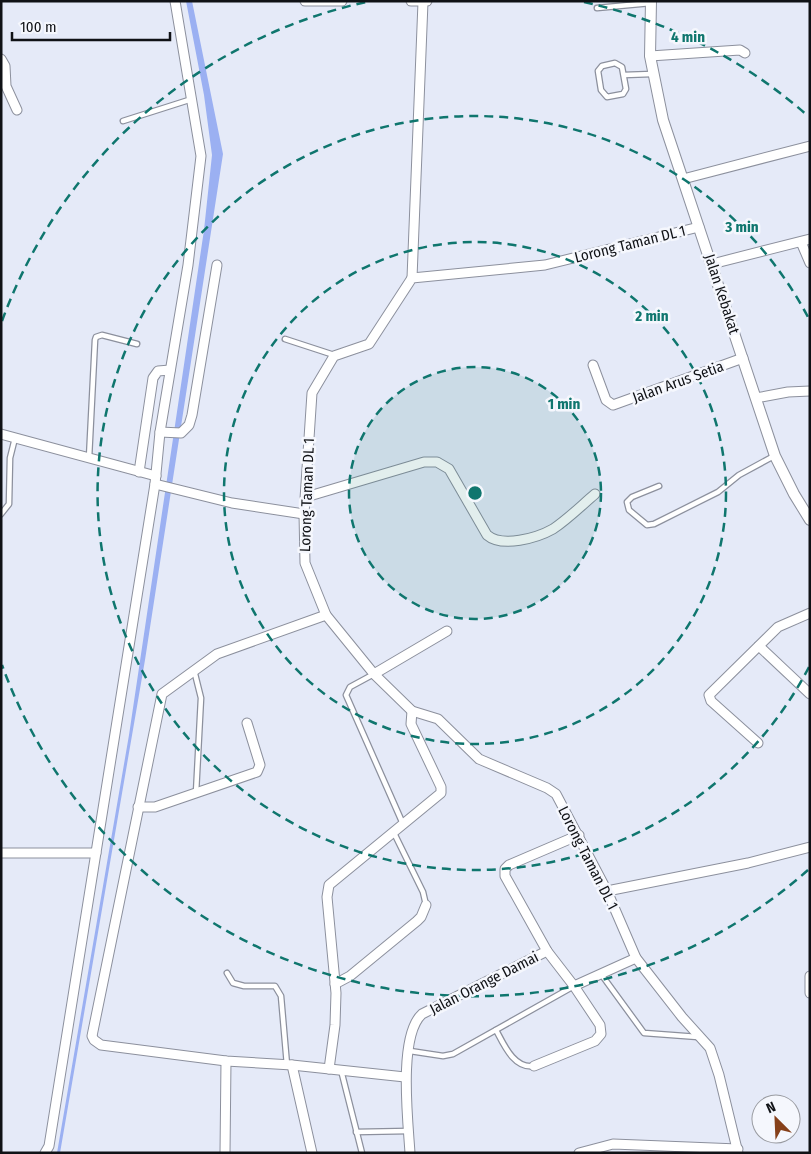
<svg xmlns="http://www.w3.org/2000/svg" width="811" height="1154" viewBox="0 0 811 1154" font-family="'Fira Sans Condensed',sans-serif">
<rect width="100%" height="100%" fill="#e5eaf8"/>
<polygon fill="#9bb0f2" points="186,1 192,1 223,154 145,660 60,1153 57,1153 129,735 204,230 212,155 204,95"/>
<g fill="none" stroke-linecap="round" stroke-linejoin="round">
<g stroke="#8c909d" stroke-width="7">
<g id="service">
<polyline points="597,8 651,3"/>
<polygon points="615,63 622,67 626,89 623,94 607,97 601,90 598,71 602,66"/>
<polyline points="624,75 652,74"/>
<polyline points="123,121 192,99"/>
<polyline points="285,339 334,355"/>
<polyline points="89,458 95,340 96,337 102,335 137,344"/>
<polyline points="659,486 632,497 627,502 629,510 647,525 654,524 718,492 739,475 774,456"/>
<polyline points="1,514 9,504 10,458 15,438"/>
<polyline points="194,670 201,698 196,793"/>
<polyline points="374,674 350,687 346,695 403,824"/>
<polyline points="394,833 423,892 426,905"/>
<polyline points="227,973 233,983 244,986 275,986 281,996 287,1065"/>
<polyline points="601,974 644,1033 698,1037"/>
<path d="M496,1030C504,1045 514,1069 534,1066"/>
<polyline points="410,1051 443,1056 453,1054 574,986"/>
<polyline points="341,1070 362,1153"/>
<polyline points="356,1132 409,1131"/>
</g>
</g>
<g stroke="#8c909d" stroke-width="11">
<g id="minor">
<polyline points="305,1 342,1"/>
<polyline points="411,1 427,1"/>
<polyline points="650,56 740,50 745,53"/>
<polyline points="1,59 5,66 6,86 17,110"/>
<polyline points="683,179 810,146"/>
<polyline points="699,227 545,265 412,278 369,344 334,356 312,393 304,514 305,563 326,615 374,674 412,711 438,719 479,759 547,788 556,794 607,891 636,958 682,1017 710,1048 719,1075 738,1153"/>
<polyline points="801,242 810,263"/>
<polyline points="712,264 810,239"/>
<polyline points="412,278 423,2"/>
<polyline points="593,365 606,400 613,405 743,358"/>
<polyline points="756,398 788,392 810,391"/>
<polyline points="160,432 181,433 189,425 192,415 217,265"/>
<polyline points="1,434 156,476"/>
<polyline points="139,472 153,378 158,371 170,370"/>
<polyline points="155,484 232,503 304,514"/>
<path d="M306,497L424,462H437L449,469L487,535C502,548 537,538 553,529C568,519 582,505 595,494"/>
<polyline points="326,615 217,654 162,694 92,1036 94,1040 101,1045 226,1061 292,1065 405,1077"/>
<polyline points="759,646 810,694"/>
<polyline points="374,674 447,631"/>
<polyline points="758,743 711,701 709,695 778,627 810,613"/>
<polyline points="138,807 155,807 257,772 260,765 247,723"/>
<polyline points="1,853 96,853"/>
<polyline points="607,891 748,863 810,847"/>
<polyline points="547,951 505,876 505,869 509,865 579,835"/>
<polyline points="810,976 810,993"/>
<polyline points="335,984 350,976 417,921 421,917 426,905"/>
<polyline points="292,1065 312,1153"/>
<polyline points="534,1066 595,1041 601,1034 600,1025 574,986"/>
<polyline points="329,1069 335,1025 336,993 327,897 329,885 441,793 441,787 411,724 412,711"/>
<polyline points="45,1153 49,1146 155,484 160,432 188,265 201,156 175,1"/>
<polyline points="225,1153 226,1061"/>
<path d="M410,1153C408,1121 398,1036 422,1014L547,951L574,986L636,958"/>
<polyline points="579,1153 613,1144 738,1149"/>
</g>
</g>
<g stroke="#8c909d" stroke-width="12">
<polyline id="tertiary" points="651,1 650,56 663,120 775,456 794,494 810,520"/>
</g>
<use href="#service" stroke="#fff" stroke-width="4.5"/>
<use href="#minor" stroke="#fff" stroke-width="9"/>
<use href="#tertiary" stroke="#fff" stroke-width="10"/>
</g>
<circle cx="475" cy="493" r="126" fill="#0f766e" fill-opacity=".12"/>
<g fill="none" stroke="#0f766e" stroke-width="2.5" stroke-dasharray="9 6">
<circle cx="475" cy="493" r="126"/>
<circle cx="475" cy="493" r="251"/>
<path d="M809 667A377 377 0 1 1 809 319"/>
<path d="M808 870A503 503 0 0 1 2 665M2 321A503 503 0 0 1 366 2M584 2A503 503 0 0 1 808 116"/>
</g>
<g text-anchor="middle" stroke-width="5" stroke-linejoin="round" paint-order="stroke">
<g font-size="15" fill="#101216" stroke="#f5f7fd">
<text transform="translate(630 244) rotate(-14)" y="5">Lorong Taman DL 1</text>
<text transform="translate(722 294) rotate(72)" y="5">Jalan Kebakat</text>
<text transform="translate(678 382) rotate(-20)" y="5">Jalan Arus Setia</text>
<text transform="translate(307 495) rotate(-88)" y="5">Lorong Taman DL 1</text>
<text transform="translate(588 858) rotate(63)" y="5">Lorong Taman DL 1</text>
<text transform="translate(484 983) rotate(-27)" y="5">Jalan Orange Damai</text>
</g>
</g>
<circle cx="475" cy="493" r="8" fill="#0f766e" stroke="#f5f7fd" stroke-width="2.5"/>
<g font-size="15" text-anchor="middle" font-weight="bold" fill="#0f766e" stroke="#f5f7fd" stroke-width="5" stroke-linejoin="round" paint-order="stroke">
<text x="688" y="42">4 min</text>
<text x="742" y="232">3 min</text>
<text x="652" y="321">2 min</text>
<text x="564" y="409">1 min</text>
</g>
<rect width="811" height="1154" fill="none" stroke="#101216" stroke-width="5"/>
<g transform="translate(776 1119) rotate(336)"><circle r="24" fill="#f5f7fd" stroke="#999ba1"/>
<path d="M0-4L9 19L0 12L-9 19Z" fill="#86401a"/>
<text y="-8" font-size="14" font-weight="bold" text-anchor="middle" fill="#101216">N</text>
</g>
<path d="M12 32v8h158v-8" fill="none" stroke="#101216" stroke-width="2.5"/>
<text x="20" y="32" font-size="15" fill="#101216" stroke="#f5f7fd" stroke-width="4" paint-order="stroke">100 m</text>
</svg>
